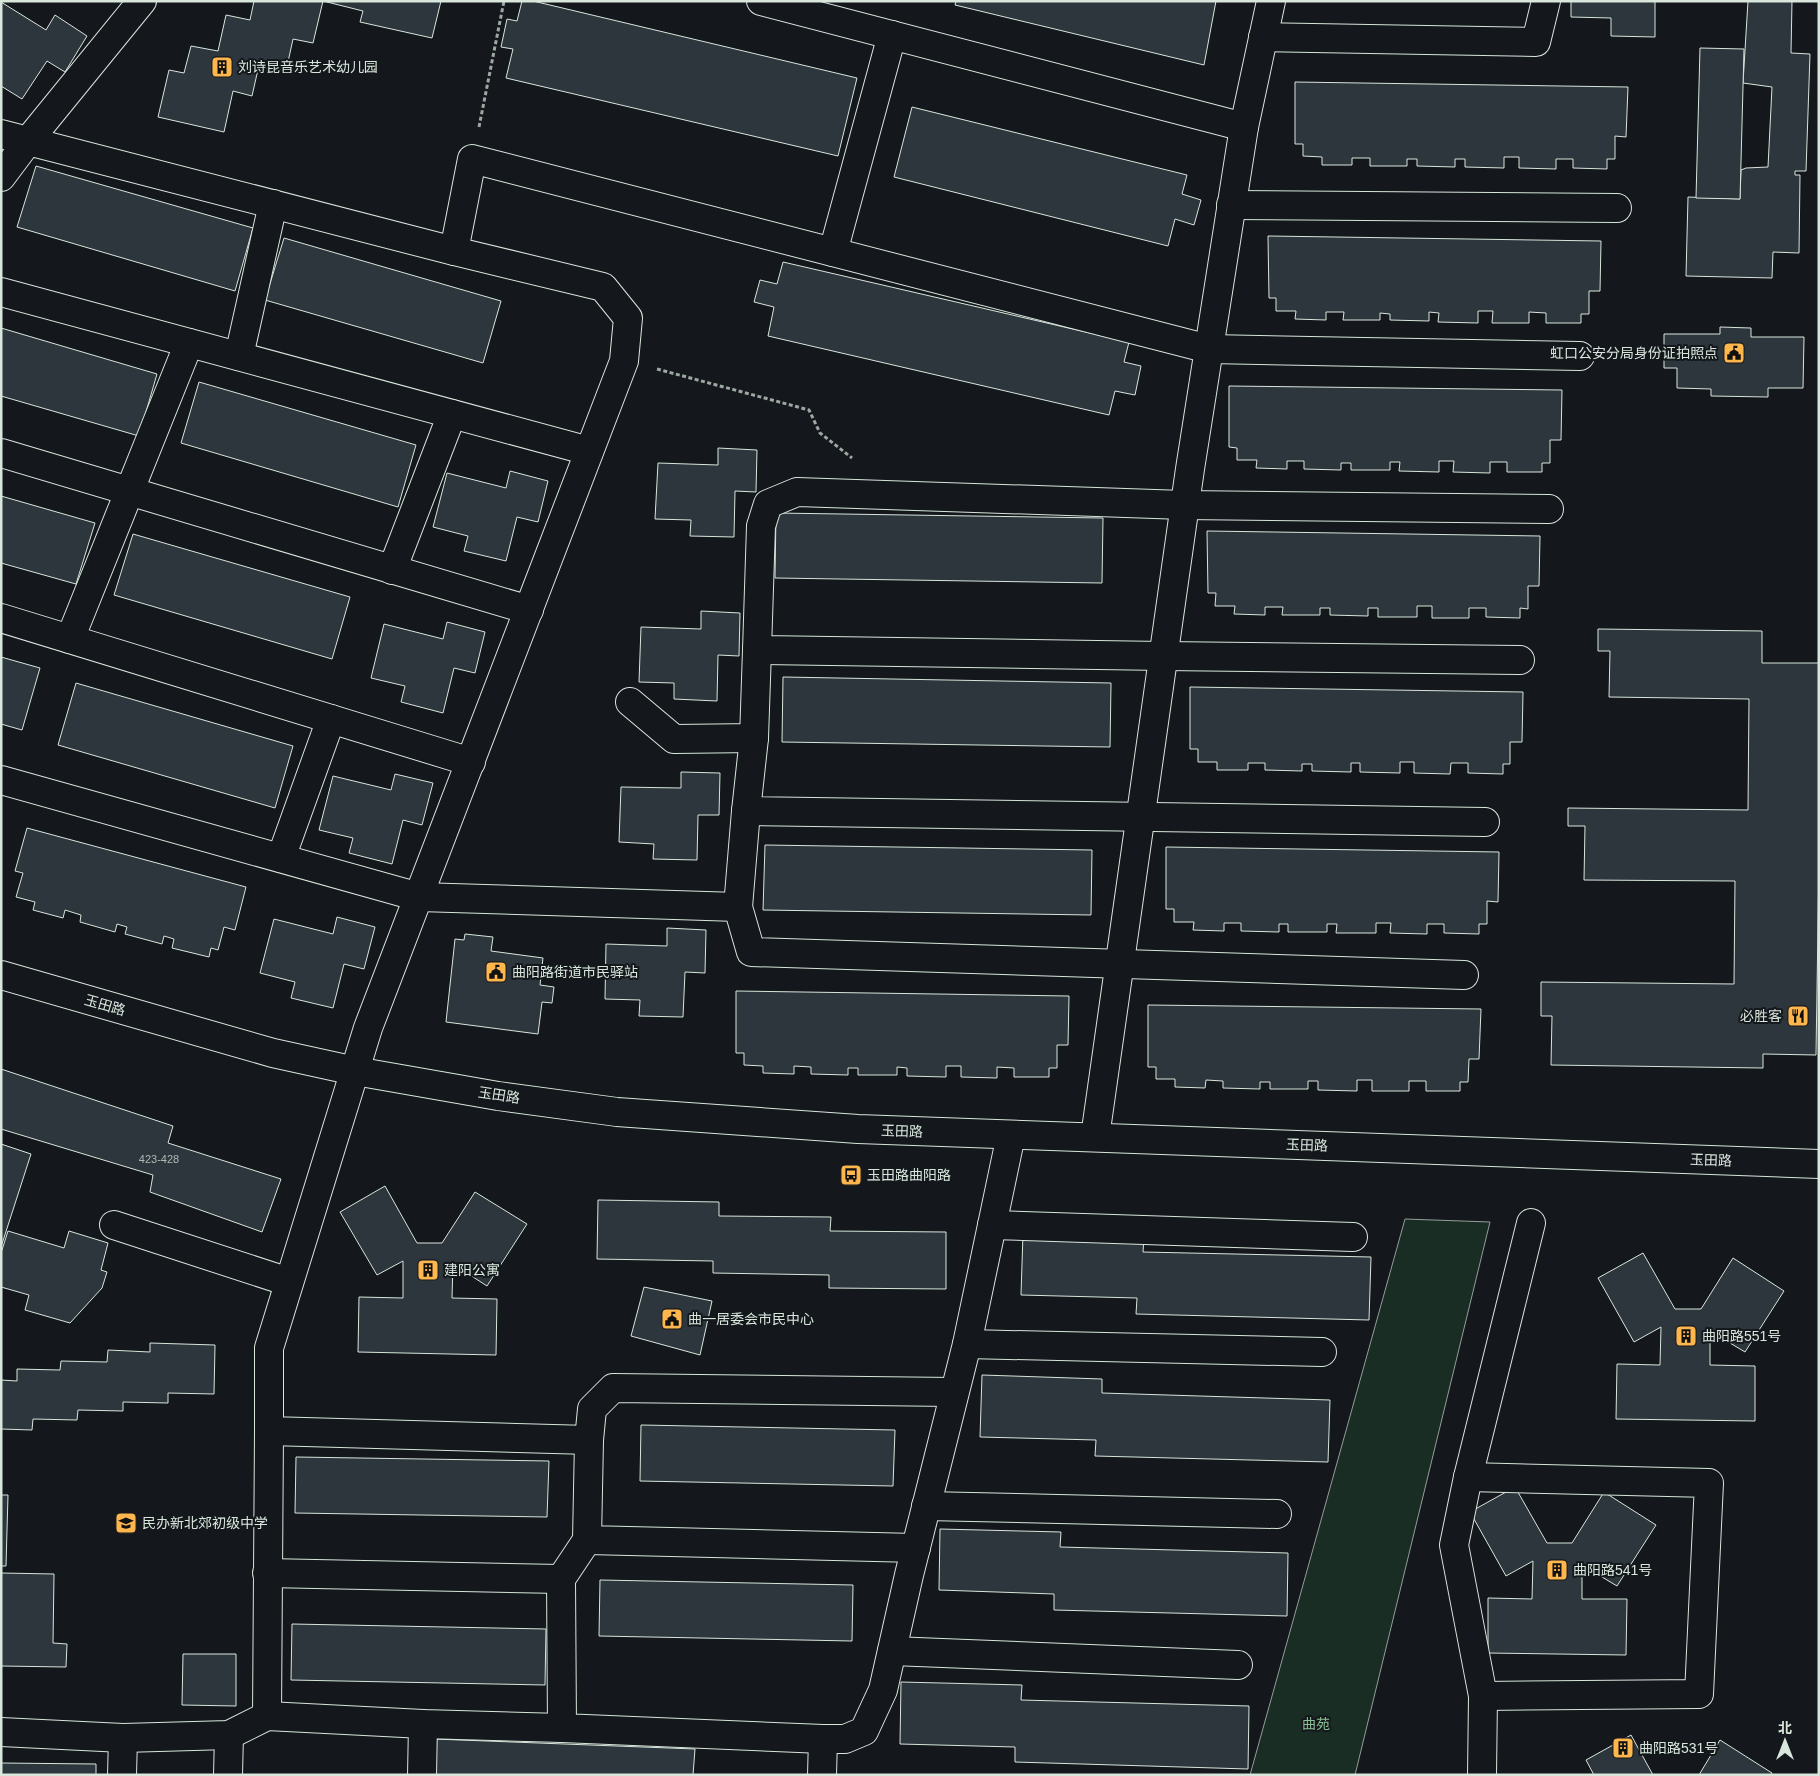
<svg xmlns="http://www.w3.org/2000/svg" width="1820" height="1776" viewBox="0 0 1820 1776" font-family="Helvetica,'Noto Sans SC',sans-serif">
<rect width="100%" height="100%" fill="#14181c"/>
<polygon fill="#1a2d24" stroke="#939e99" points="1405,1219 1490,1222 1355,1775 1250,1775"/>
<g fill="#2c363c" stroke="#d8e6dc">
<polygon points="254,1 441,1 432,38 360,22 363,11 323,1 313,43 293,39 286,71 259,65 252,96 233,91 224,132 158,117 169,70 184,73 191,46 218,51 226,15 250,20"/>
<polygon points="522,1 533,1 857,78 838,156 506,78 513,49 501,47 507,19 517,21"/>
<polygon points="956,1 1216,1 1204,65 955,5"/>
<polygon points="1571,1 1655,1 1655,37 1611,36 1611,18 1571,17"/>
<polygon points="1748,1 1792,1 1791,53 1810,54 1806,171 1795,171 1795,175 1800,175 1799,253 1773,252 1772,278 1686,276 1688,197 1740,199 1741,170 1746,168 1768,167 1772,87 1743,83"/>
<polygon points="1,2 46,30 55,15 87,36 65,72 47,61 22,99 1,86"/>
<polygon points="1700,48 1744,49 1740,199 1696,198"/>
<polygon points="1295,82 1628,87 1626,137 1615,136 1615,159 1607,159 1607,169 1573,168 1573,159 1556,159 1556,169 1519,168 1519,157 1504,157 1504,168 1465,167 1465,159 1455,159 1455,167 1417,166 1417,159 1407,159 1407,166 1370,166 1370,158 1352,158 1352,165 1322,165 1322,157 1303,156 1303,144 1295,144"/>
<polygon points="912,107 1187,175 1182,194 1201,200 1194,225 1175,219 1168,246 894,177"/>
<polygon points="36,166 253,228 235,291 17,227"/>
<polygon points="1268,236 1601,241 1600,291 1589,291 1589,314 1581,314 1581,323 1546,323 1546,313 1529,312 1529,323 1492,323 1493,311 1478,311 1478,323 1438,322 1439,313 1429,312 1429,321 1390,320 1390,314 1380,313 1380,320 1343,320 1344,312 1326,312 1326,320 1295,319 1296,311 1276,311 1276,298 1269,298"/>
<polygon points="284,238 501,301 483,363 265,300"/>
<polygon points="783,262 1129,342 1124,362 1141,366 1135,395 1115,391 1109,415 768,336 774,307 754,302 760,280 777,284"/>
<polygon points="1720,327 1751,328 1751,337 1804,337 1803,388 1768,388 1768,397 1711,396 1711,389 1677,388 1677,368 1664,368 1664,334 1720,334"/>
<polygon points="1,328 157,374 139,436 1,396"/>
<polygon points="199,382 416,445 398,507 181,443"/>
<polygon points="1229,386 1562,390 1561,440 1550,440 1550,463 1542,463 1542,472 1507,472 1507,462 1490,462 1490,473 1453,472 1454,461 1439,461 1439,472 1399,471 1400,462 1390,462 1390,470 1351,470 1351,463 1341,463 1341,470 1304,469 1304,461 1287,461 1287,469 1256,468 1257,460 1237,460 1237,448 1229,447"/>
<polygon points="718,448 757,450 756,492 735,491 734,537 690,536 691,520 655,519 658,463 718,465"/>
<polygon points="510,471 548,481 538,522 517,517 506,561 464,551 468,536 433,527 447,473 506,488"/>
<polygon points="1,496 95,523 76,584 1,563"/>
<polygon points="776,513 1103,518 1102,583 775,578"/>
<polygon points="1207,531 1540,536 1539,586 1528,586 1528,609 1520,608 1520,618 1486,617 1486,608 1469,608 1469,618 1432,618 1432,606 1417,606 1417,617 1378,617 1378,608 1368,608 1368,616 1330,615 1330,608 1320,608 1320,615 1282,615 1283,607 1265,607 1265,615 1234,614 1235,606 1215,606 1216,593 1208,593"/>
<polygon points="133,534 350,597 332,659 114,595"/>
<polygon points="701,611 740,613 739,656 718,655 717,701 674,699 674,683 639,682 641,627 701,629"/>
<polygon points="447,622 485,632 475,673 454,668 443,713 401,702 405,686 371,678 384,624 443,639"/>
<polygon points="1598,629 1762,631 1762,663 1819,663 1819,858 1816,1055 1763,1054 1763,1068 1551,1065 1552,1016 1541,1016 1541,982 1734,984 1735,881 1584,880 1585,826 1568,826 1568,808 1748,810 1749,699 1609,697 1610,651 1598,651"/>
<polygon points="1,657 40,668 22,730 1,724"/>
<polygon points="783,677 1111,683 1110,747 782,742"/>
<polygon points="76,683 293,746 275,808 58,745"/>
<polygon points="1190,687 1523,692 1522,742 1510,742 1510,764 1503,764 1503,774 1468,773 1468,763 1451,763 1450,774 1414,773 1414,762 1400,762 1400,773 1360,772 1360,763 1351,763 1351,772 1312,771 1312,764 1302,764 1302,771 1265,770 1265,763 1248,763 1248,770 1217,770 1217,762 1198,762 1198,749 1190,749"/>
<polygon points="681,772 720,773 719,815 698,815 697,860 653,859 654,844 619,842 621,787 681,788"/>
<polygon points="395,774 433,783 422,825 403,820 392,864 349,853 353,838 319,830 333,776 391,790"/>
<polygon points="27,828 246,887 235,930 224,927 218,950 211,948 209,957 172,948 174,939 164,936 162,944 125,934 127,927 117,924 115,932 80,922 81,915 65,910 63,918 33,910 35,902 16,897 23,873 15,871"/>
<polygon points="765,845 1092,850 1091,915 763,910"/>
<polygon points="1166,847 1499,852 1498,902 1487,901 1487,924 1479,924 1479,934 1444,933 1444,924 1427,924 1427,934 1390,933 1391,923 1376,923 1376,933 1336,933 1337,924 1327,924 1327,932 1288,932 1288,924 1279,924 1279,932 1241,931 1241,923 1224,923 1224,931 1193,930 1194,922 1174,922 1174,909 1166,909"/>
<polygon points="337,917 375,927 364,969 344,964 333,1008 291,998 295,982 260,973 274,919 333,934"/>
<polygon points="667,928 706,930 705,973 685,972 683,1017 639,1016 640,1000 605,999 606,944 667,946"/>
<polygon points="465,934 493,937 491,951 543,958 540,985 554,987 552,1003 542,1002 538,1034 446,1022 455,939 464,940"/>
<polygon points="736,991 1069,996 1068,1045 1057,1045 1057,1068 1049,1068 1049,1077 1014,1077 1014,1068 997,1067 997,1078 961,1077 961,1066 946,1066 946,1077 907,1076 907,1068 897,1067 897,1075 858,1075 858,1068 848,1068 848,1075 811,1074 811,1067 794,1066 794,1074 763,1073 763,1066 744,1065 744,1053 736,1053"/>
<polygon points="1148,1005 1481,1009 1479,1059 1469,1059 1468,1082 1460,1082 1460,1091 1426,1091 1426,1081 1409,1081 1409,1091 1372,1091 1372,1080 1357,1080 1357,1091 1318,1090 1318,1081 1308,1081 1308,1089 1270,1089 1270,1082 1260,1082 1260,1089 1223,1088 1223,1081 1206,1080 1205,1088 1175,1087 1175,1079 1156,1079 1156,1067 1148,1067"/>
<polygon points="1,1069 173,1126 168,1143 281,1179 262,1232 150,1192 153,1175 1,1129"/>
<polygon points="1,1144 31,1154 1,1247"/>
<polygon points="385,1186 417,1243 442,1243 475,1192 527,1224 487,1286 453,1264 452,1298 497,1299 496,1355 358,1352 359,1297 403,1298 403,1261 377,1275 340,1212"/>
<polygon points="598,1200 719,1202 719,1216 831,1217 830,1231 946,1232 946,1289 829,1288 829,1275 713,1273 713,1261 597,1259"/>
<polygon points="8,1231 64,1248 69,1231 108,1243 101,1270 107,1272 102,1288 70,1323 25,1310 29,1295 1,1287 1,1253"/>
<polygon points="1023,1233 1144,1236 1143,1252 1371,1257 1369,1320 1136,1314 1137,1298 1021,1295"/>
<polygon points="1643,1253 1675,1309 1701,1309 1733,1258 1784,1291 1745,1352 1710,1331 1710,1365 1755,1366 1755,1421 1616,1419 1617,1364 1660,1365 1661,1327 1634,1342 1598,1278"/>
<polygon points="644,1287 712,1301 700,1355 631,1336"/>
<polygon points="150,1343 215,1345 214,1394 168,1393 168,1403 123,1402 123,1411 78,1410 77,1420 33,1419 32,1430 1,1429 1,1380 17,1381 17,1369 60,1370 61,1361 107,1362 108,1350 150,1352"/>
<polygon points="982,1375 1102,1379 1102,1393 1330,1400 1328,1462 1095,1456 1096,1440 980,1437"/>
<polygon points="641,1425 895,1430 893,1486 640,1481"/>
<polygon points="296,1457 549,1461 547,1517 295,1513"/>
<polygon points="1515,1487 1547,1543 1572,1543 1604,1492 1656,1525 1617,1586 1582,1565 1582,1599 1627,1599 1626,1655 1488,1653 1488,1598 1532,1599 1533,1561 1506,1576 1470,1512"/>
<polygon points="1,1495 8,1495 6,1566 1,1566"/>
<polygon points="940,1529 1061,1532 1060,1547 1288,1553 1287,1616 1054,1610 1054,1594 939,1590"/>
<polygon points="1,1573 54,1574 53,1643 67,1644 66,1667 1,1666"/>
<polygon points="600,1580 853,1585 852,1641 599,1636"/>
<polygon points="292,1624 546,1629 545,1685 291,1680"/>
<polygon points="183,1654 236,1654 236,1706 182,1705"/>
<polygon points="901,1682 1022,1685 1021,1700 1249,1706 1248,1769 1015,1762 1015,1747 900,1744"/>
<polygon points="1631,1735 1653,1775 1594,1775 1586,1760"/>
<polygon points="434,1739 695,1749 693,1775 433,1775"/>
<polygon points="1720,1740 1772,1773 1771,1775 1699,1775"/>
<polygon points="1,1763 96,1764 96,1775 1,1775"/>
</g>
<g fill="none" stroke-linecap="round" stroke-linejoin="round">
<g stroke="#d8e6dc" stroke-width="30">
<g id="minor">
<polyline points="761,1 1244,127"/>
<polyline points="1263,37 1536,42 1546,1"/>
<polyline points="1,134 28,141 142,1"/>
<polyline points="1,177 28,141 454,251"/>
<polyline points="1231,205 1617,208"/>
<polyline points="833,252 892,35"/>
<polyline points="1,292 589,451"/>
<polyline points="239,356 273,204"/>
<polyline points="1,453 529,610"/>
<polyline points="392,570 452,414"/>
<polyline points="1,618 471,762"/>
<polyline points="70,639 189,343"/>
<polyline points="1520,660 1163,656 757,650 761,526 768,504 797,492 1184,505 1549,509"/>
<polyline points="630,702 674,739 754,738 757,650"/>
<polyline points="754,738 746,811 1485,822"/>
<polyline points="1,780 419,897 738,907"/>
<polyline points="746,811 738,907 751,952 1464,975"/>
<polyline points="281,858 331,719"/>
<polyline points="1,975 273,1053 355,1071 498,1096 617,1112 858,1129 1819,1164"/>
<polyline points="1095,1137 1190,469 1244,127 1271,1"/>
<polyline points="114,1225 289,1282"/>
<polyline points="992,1225 1353,1237"/>
<polyline points="967,1344 1322,1352"/>
<polyline points="953,1392 613,1388 592,1409 589,1440 269,1431 269,1348 368,1028 624,361 628,318 603,287 454,251 472,159 1209,349 1580,356"/>
<polyline points="269,1431 267,1716 423,1724 562,1728"/>
<polyline points="589,1440 587,1540 916,1548"/>
<polyline points="1468,1477 1709,1483 1699,1694 1483,1696"/>
<polyline points="926,1506 1277,1514"/>
<polyline points="587,1540 561,1579 562,1728 823,1739"/>
<polyline points="267,1573 561,1579"/>
<polyline points="892,1651 1238,1665"/>
<polyline points="1,1732 123,1738 229,1735 267,1716"/>
<polyline points="122,1775 123,1738"/>
<polyline points="228,1775 229,1735"/>
<polyline points="422,1775 423,1724"/>
<polyline points="822,1775 823,1739 845,1739 864,1731 883,1690 909,1575 967,1344 1011,1135"/>
<polyline points="1482,1775 1483,1696 1454,1545 1468,1477 1531,1223"/>
</g>
</g>
<g stroke="#9da8a2" stroke-width="3" stroke-dasharray="4 2.5" stroke-linecap="butt">
<polyline points="479,127 504,1"/>
<polyline points="657,369 809,410 820,433 852,458"/>
</g>
<use href="#minor" stroke="#14181c" stroke-width="28"/>
</g>
<defs>
<g id="building-square" transform="scale(1.125)"><rect x="-9" y="-9" width="18" height="18" rx="4" fill="#ffb74d" stroke="#14181c"/><path d="M-4-6H4V6H1V3H-1V6H-4ZM-2.5-4.3h1.7v1.8h-1.7ZM.8-4.3h1.7v1.8H.8ZM-2.5-1h1.7V.8h-1.7ZM.8-1h1.7V.8H.8Z" fill="#111"/></g>
<g id="civic-square" transform="scale(1.125)"><rect x="-9" y="-9" width="18" height="18" rx="4" fill="#ffb74d" stroke="#14181c"/><path d="M-.6-6.5H3V-4.5H.6V-3L4-1V1h2V6H-6V1h2V-1L-.6-3ZM-1.2 2.5V6h2.4V2.5Z" fill="#111"/></g>
<g id="restaurant-square" transform="scale(1.125)"><rect x="-9" y="-9" width="18" height="18" rx="4" fill="#ffb74d" stroke="#14181c"/><path d="M-5-6h1v4h1v-4h1v4h1v-4h1v5L-1.5 .5V6h-2V.5L-5-1ZM5-6V6H3V1.5H1.5Q1.5-4 5-6Z" fill="#111"/></g>
<g id="bus-square" transform="scale(1.125)"><rect x="-9" y="-9" width="18" height="18" rx="4" fill="#ffb74d" stroke="#14181c"/><path d="M-5-6H5V4H4V6H2V4H-2V6H-4V4H-5ZM-3.5-4V0h7V-4ZM-3.5 1.2v1.5H-2V1.2ZM2 1.2v1.5H3.5V1.2Z" fill="#111"/></g>
<g id="school-square" transform="scale(1.125)"><rect x="-9" y="-9" width="18" height="18" rx="4" fill="#ffb74d" stroke="#14181c"/><path d="M0-5L7-2L0 1L-7-2ZM-4 1L0 2.5L4 1V4Q0 6-4 4Z" fill="#111"/></g>
</defs>
<g fill-rule="evenodd">
<use href="#building-square" x="222" y="67"/>
<use href="#civic-square" x="1734" y="353"/>
<use href="#civic-square" x="496" y="972"/>
<use href="#restaurant-square" x="1798" y="1016"/>
<use href="#bus-square" x="851" y="1175"/>
<use href="#building-square" x="428" y="1270"/>
<use href="#civic-square" x="672" y="1319"/>
<use href="#building-square" x="1686" y="1336"/>
<use href="#school-square" x="126" y="1523"/>
<use href="#building-square" x="1557" y="1570"/>
<use href="#building-square" x="1623" y="1748"/>
</g>
<g text-anchor="middle" stroke-width="4" stroke-linejoin="round" paint-order="stroke">
<g font-size="11" fill="#adbab4">
<text x="159" y="1163">423-428</text>
</g>
<g font-size="14" fill="#d8e6dc" stroke="#14181c" text-anchor="start">
<text x="238" y="72">刘诗昆音乐艺术幼儿园</text>
<text x="1718" y="358" text-anchor="end">虹口公安分局身份证拍照点</text>
<text x="512" y="977">曲阳路街道市民驿站</text>
<text x="1782" y="1021" text-anchor="end">必胜客</text>
<text x="867" y="1180">玉田路曲阳路</text>
<text x="444" y="1275">建阳公寓</text>
<text x="688" y="1324">曲一居委会市民中心</text>
<text x="1702" y="1341">曲阳路551号</text>
<text x="142" y="1528">民办新北郊初级中学</text>
<text x="1573" y="1575">曲阳路541号</text>
<text x="1639" y="1753">曲阳路531号</text>
</g>
<g font-size="14" fill="#d8e6dc" stroke="#14181c">
<text transform="translate(105 1005) rotate(16)" y="5">玉田路</text>
<text transform="translate(499 1095) rotate(9)" y="5">玉田路</text>
<text transform="translate(902 1131) rotate(2)" y="5">玉田路</text>
<text transform="translate(1307 1145) rotate(2)" y="5">玉田路</text>
<text transform="translate(1711 1160) rotate(2)" y="5">玉田路</text>
</g>
<g font-size="14" fill="#8ac095" stroke="#14181c">
<text x="1316" y="1729">曲苑</text>
</g>
</g>
<rect width="1820" height="1776" fill="none" stroke="#d8e6dc" stroke-width="5"/>
<g transform="translate(1785 1741)" stroke="#14181c" stroke-width="4" paint-order="stroke">
<path d="M0-4L9 19L0 12L-9 19Z" fill="#d8e6dc"/>
<text y="-8" font-size="14" font-weight="bold" text-anchor="middle" fill="#d8e6dc">北</text>
</g>
</svg>
